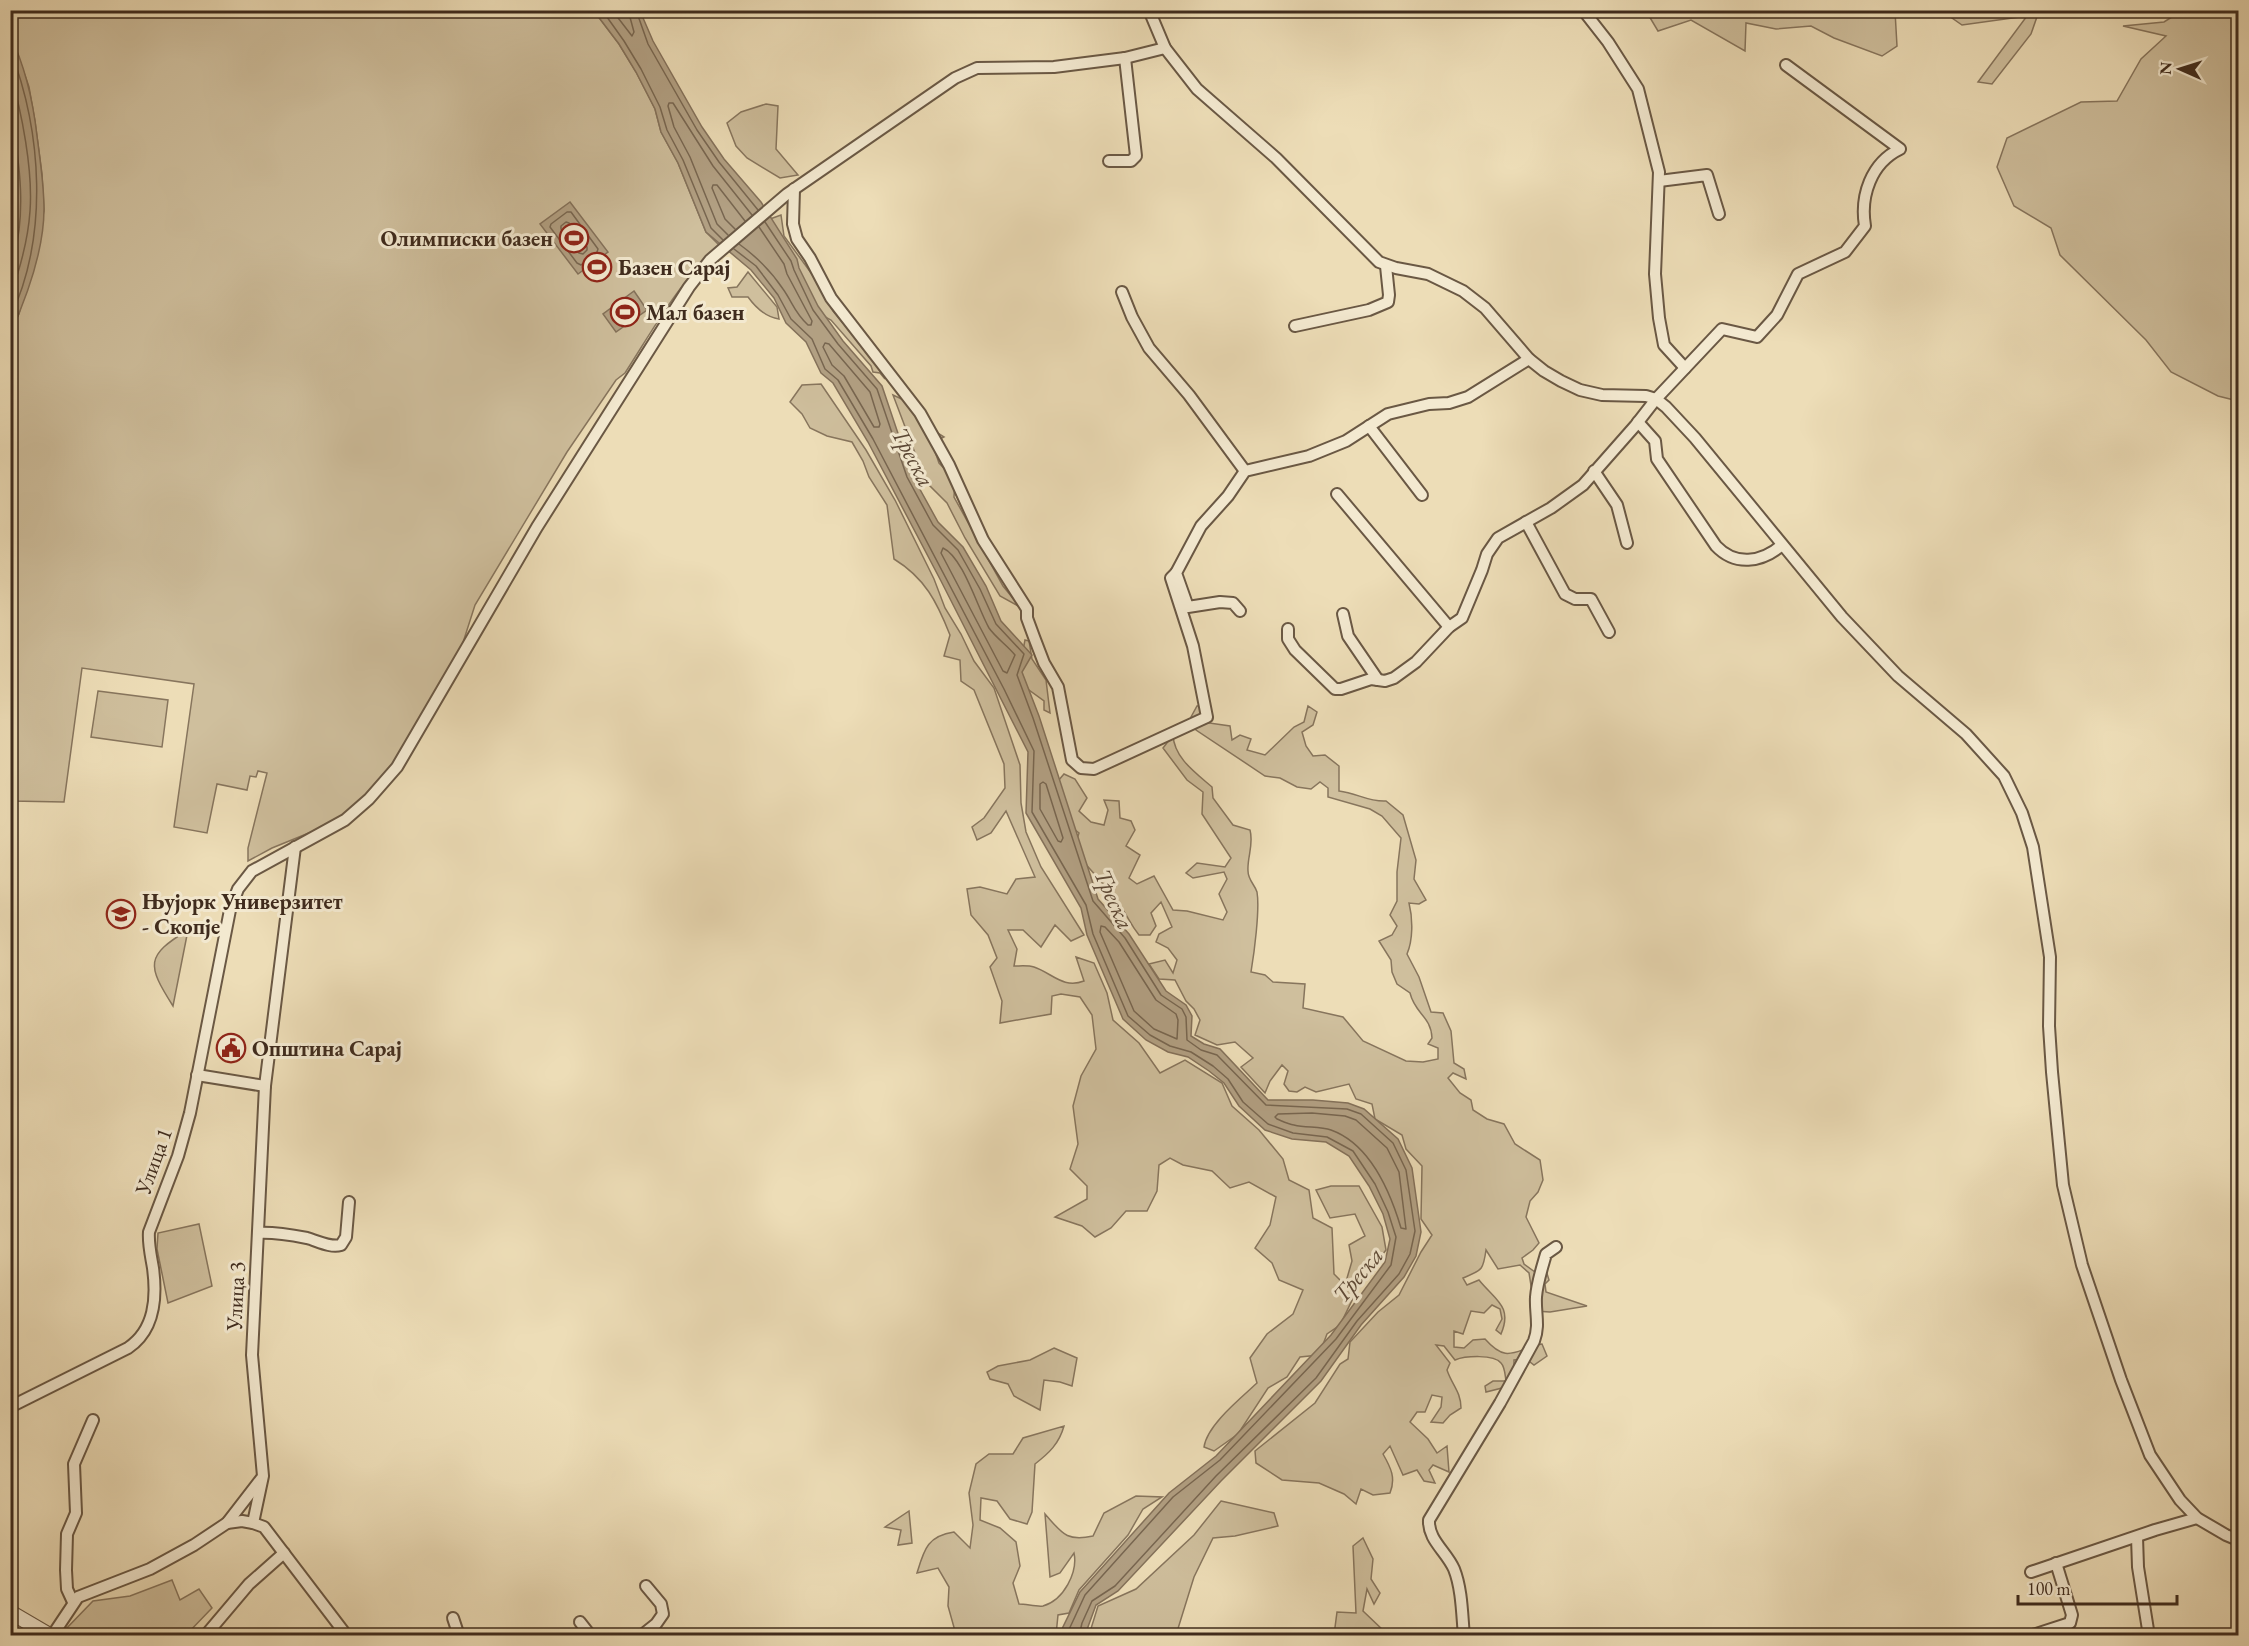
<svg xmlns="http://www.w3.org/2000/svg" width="2249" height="1646" viewBox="0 0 2249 1646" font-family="'EB Garamond',serif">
<rect width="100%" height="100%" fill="#edddb7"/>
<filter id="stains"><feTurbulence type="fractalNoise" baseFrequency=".00333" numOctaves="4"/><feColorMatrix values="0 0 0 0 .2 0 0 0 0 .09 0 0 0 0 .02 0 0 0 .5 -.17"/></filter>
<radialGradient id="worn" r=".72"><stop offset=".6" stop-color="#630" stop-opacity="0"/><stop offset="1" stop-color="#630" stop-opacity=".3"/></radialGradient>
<g fill="#cfbf9d" stroke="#87755d" stroke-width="1.5">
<polygon points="2183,10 2238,11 2238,401 2218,396 2171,372 2146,340 2060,255 2051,228 2014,206 1997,167 2007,138 2081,102 2117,101 2141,59 2166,36 2123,26 2164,22"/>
<path d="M11,11H594L619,44L636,72L655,109L661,132L678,163L706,232L719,245C679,282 654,328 625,373L616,380L567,452L475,605L459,655L399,761L365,799L331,824L272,848L248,861V848L267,773L258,771L256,777L250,776L247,790L217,784L207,833L174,827L194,684L82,668L64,802L11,801L10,332L19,314L44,211L42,174L35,121L29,87L11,35Z"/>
<polygon points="1646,11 1895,11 1897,46 1882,56 1834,38 1811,26 1776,29 1746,23 1745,51 1691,20 1658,31"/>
<polygon points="1942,11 2039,11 2031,34 1992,84 1978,82 2027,16 1962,25"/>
<polygon points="766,104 778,106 776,149 798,175 780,178 747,158 736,146 727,123 741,112"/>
<polygon points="781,215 784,236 817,281 833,311 873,359 885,379 880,373 873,372 871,366 831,320 816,312 770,219"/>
<path d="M748,272L777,307L779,319C765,317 756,308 748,297H732L728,288L737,287Z"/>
<path d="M821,384L866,450L895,500L934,579L945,608L961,634L974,661L994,688L1020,765L1021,803L1026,832L1041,867L1084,935L1071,941L1055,925L1041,947L1023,930H1008L1017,949L1014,966C1020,966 1028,965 1034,967C1052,973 1063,989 1084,981L1076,957L1094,963L1107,993L1113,1020L1139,1043L1160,1073L1185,1060L1222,1083L1232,1106L1259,1130L1283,1159L1289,1180L1309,1190L1313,1218L1332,1228L1334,1274L1345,1285L1352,1261L1349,1245L1365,1236L1355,1214L1330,1218L1316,1190L1331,1186H1359L1382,1227L1386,1250L1362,1280L1340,1325L1327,1334L1319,1355L1300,1357L1287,1377L1268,1388L1238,1434L1214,1451L1204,1447C1207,1425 1241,1398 1257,1383L1250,1358L1267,1334L1293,1314L1303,1290L1279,1280L1272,1263L1255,1248L1270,1225L1276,1197L1249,1182L1230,1188L1212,1171L1183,1165L1170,1158L1159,1165L1157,1191L1147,1211H1126L1111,1228L1095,1237L1082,1226L1055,1217L1087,1199V1186L1070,1169L1078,1144L1073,1106L1081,1076L1096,1049L1092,1015L1080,997L1061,994L1052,996L1051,1014L1000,1023L1002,1001L990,967L997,958L988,935L971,915L967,889L980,887L1007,894L1016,879L1035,877L1006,811L991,833L977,840L972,827L984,818L1005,788L1004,764L974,690L961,681L960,660L944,656L950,635C937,602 925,578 894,559L887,505L869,477L863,461L852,442L827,436L810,428L802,414L790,402L802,385Z"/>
<polygon points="893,395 906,401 928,427 944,437 932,443 939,463 955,480 954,497 1003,586 1020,607 1000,596 965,538 947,503 926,482"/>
<polygon points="1025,640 1029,641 1032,659 1046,680 1050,713 1044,710 1044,701 1029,690 1018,676"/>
<polygon points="98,691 168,700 162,747 91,737"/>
<path d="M1207,705L1202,722L1230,726L1232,740L1240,735L1251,739L1247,750L1265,755L1294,727L1304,722L1308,706L1317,712L1313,725L1302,732L1306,746L1313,756L1325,755L1339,766V791C1357,793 1368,802 1386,801L1403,815L1416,860L1414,879L1426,900L1419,904L1409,903C1413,919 1413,940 1407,954L1419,977L1431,1012L1443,1013L1451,1031L1454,1063L1464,1069L1466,1079L1453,1073L1448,1078L1460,1093L1471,1100L1473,1110L1487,1119L1504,1124L1515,1144L1540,1160L1543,1180L1538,1192L1530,1201L1526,1217L1539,1243L1533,1250L1522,1258L1524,1264L1535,1272L1534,1284L1545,1267L1549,1280L1545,1284L1546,1292L1587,1306L1550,1312L1535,1311L1529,1273L1520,1265L1498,1269L1486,1250C1483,1272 1481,1270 1463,1278L1467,1285L1479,1280C1495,1300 1513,1306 1501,1334L1496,1330L1502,1319L1500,1309L1492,1305L1484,1313L1471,1311L1463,1334L1454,1331V1347L1464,1348L1473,1340L1485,1339C1508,1365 1515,1349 1542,1344L1547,1356L1534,1365L1526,1359L1514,1360V1375L1502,1388L1486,1392L1485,1386L1493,1381H1506C1505,1375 1505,1367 1501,1363C1494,1354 1465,1356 1455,1360L1444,1346L1436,1345L1450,1363L1447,1370C1452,1385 1461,1392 1461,1408L1450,1415L1443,1423L1431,1422L1441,1407L1442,1397L1432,1395L1425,1412H1417L1410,1422L1428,1439L1437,1453L1447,1446L1449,1472L1433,1465L1429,1470L1435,1483L1424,1481L1417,1470L1403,1475L1390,1446L1383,1454C1391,1468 1396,1478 1390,1493L1373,1495L1361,1489L1356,1504L1344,1494L1319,1483L1282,1480L1256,1463L1255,1451L1315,1403L1340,1364L1348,1359L1350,1342L1378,1312L1399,1295L1421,1252L1432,1235L1421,1219L1422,1166L1406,1149L1402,1135L1375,1119L1372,1104L1356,1099L1349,1084L1316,1092L1305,1087L1297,1092L1289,1091L1284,1084L1288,1071L1282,1065L1270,1081L1265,1093L1241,1067L1253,1058L1235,1042L1217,1045L1195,1035L1200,1020L1194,1009L1186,1001L1175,980L1159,979L1149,964L1165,960L1173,973L1177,960L1168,948L1156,942L1159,934L1172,927L1161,902L1151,913L1156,926L1150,935H1139C1131,925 1129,919 1123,910C1108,889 1091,869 1073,851L1079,833L1061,819L1052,788L1064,774L1075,779L1087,798L1079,811L1091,822L1104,825L1108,810L1104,800L1119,801L1120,818L1131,821L1135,830L1126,846L1140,855L1129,878L1137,884L1154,876L1173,910L1187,911L1223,920L1227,912L1219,894L1227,879L1224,872L1193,878L1186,873L1197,863L1225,867L1231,858L1202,814L1203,792L1187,780L1163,748L1173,735C1174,758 1196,773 1212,787L1213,798L1233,825L1250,830C1254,845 1247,857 1248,871C1248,880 1255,885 1257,892C1260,910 1254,954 1251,972L1265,975L1273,982L1305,984L1303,1008L1343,1017L1363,1041L1406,1061L1423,1062L1438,1059V1048L1428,1044L1432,1038C1431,1016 1415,1014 1410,993L1397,984L1392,972L1391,960L1379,941L1392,935L1397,926L1390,915L1397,901V872L1401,838L1382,816L1370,809L1328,797V788L1320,782L1311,789L1297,787L1280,778L1265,776L1196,730L1191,717L1197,706Z"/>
<path d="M188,930L173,1006C147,965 145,956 188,930Z"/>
<polygon points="199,1224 212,1286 168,1303 157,1249 158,1233"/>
<polygon points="1054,1348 1077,1358 1072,1386 1060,1382 1044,1380 1040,1410 1014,1396 1008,1384 990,1379 987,1372 998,1366 1030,1360"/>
<path d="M1064,1426C1059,1444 1049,1453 1035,1464L1032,1512L1027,1524L1010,1519L997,1501L981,1498L980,1520L1000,1528L1016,1542L1020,1566L1013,1583L1019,1604C1026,1604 1037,1607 1043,1606C1064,1600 1078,1572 1074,1553L1060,1573L1050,1577L1045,1514C1062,1533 1066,1542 1093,1536L1104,1513L1136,1496L1162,1497L1143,1509L1128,1535L1079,1590L1069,1613L1058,1615L1056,1635H933L955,1631L948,1606L949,1587L938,1568L917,1573C924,1550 927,1536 954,1532L970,1548L973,1525L969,1493L976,1464L989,1454H1013L1023,1438Z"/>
<polygon points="1221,1501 1274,1513 1278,1526 1235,1536 1213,1538 1194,1577 1176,1635 1089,1635 1098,1606 1136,1589 1194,1535"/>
<polygon points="909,1511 912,1543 898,1545 901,1530 885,1527"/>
<polygon points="1363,1538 1373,1559 1371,1579 1380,1593 1374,1604 1367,1589 1363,1611 1386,1633 1380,1635 1334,1635 1337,1612 1356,1613 1353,1546"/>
<polygon points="172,1580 180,1600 199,1589 212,1608 186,1635 71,1636 64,1631 93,1601 130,1596"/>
</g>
<g fill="#b2a083" stroke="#84715a" stroke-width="1.5">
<polygon points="594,11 640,11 653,41 702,127 724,159 761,202 797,259 799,268 818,306 843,341 882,386 912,475 938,522 963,547 986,586 1001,621 1032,655 1022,672 1039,716 1098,899 1129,934 1166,991 1186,1005 1192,1016 1191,1036 1204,1044 1220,1049 1268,1100 1313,1100 1348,1103 1364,1109 1398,1139 1412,1168 1421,1232 1416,1256 1404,1277 1361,1325 1321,1381 1221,1481 1118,1591 1096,1605 1085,1635 1059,1635 1080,1592 1169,1493 1216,1456 1331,1335 1385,1262 1390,1239 1383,1214 1369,1186 1349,1156 1326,1142 1292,1139 1265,1130 1239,1106 1224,1083 1209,1071 1188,1057 1168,1052 1146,1040 1123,1019 1087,935 1081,908 1026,813 1028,752 941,581 868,442 833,383 821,373 806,342 786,323 774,298 751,270 706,232 678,163 661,132 655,109 636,72 619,44"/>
<path d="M10,35C25,66 33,101 37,136C40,160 44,184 44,209C44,250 28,294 11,332Z"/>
<polygon points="570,202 608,252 578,274 540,224"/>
<polygon points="634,291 647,310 616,332 603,314"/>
</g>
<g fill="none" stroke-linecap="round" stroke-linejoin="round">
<g stroke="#786650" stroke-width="1.5">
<polyline points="602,10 624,41 641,69 660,107 667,130 683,160 711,228 723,240"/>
<polyline points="612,10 632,36 634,32 628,10"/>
<polyline points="636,10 648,44 697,130 719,162 758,210"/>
<path d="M10,49C42,132 49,236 10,318"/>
<path d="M10,73C22,112 33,171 30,211C28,241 20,269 10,297"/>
<path d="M10,111C20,162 28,219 10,269"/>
<polygon points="567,212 571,212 598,249 597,252 581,265 577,263 550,227 551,224"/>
<polygon points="566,222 569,223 587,247 587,250 583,254 579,253 561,229 561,226"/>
<polyline points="765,222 791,261 794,270 813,310 838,344 877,389 907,477 933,525 958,550 980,589 996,624 1024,654 1017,675 1033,718 1093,901 1125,938 1161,995 1182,1009 1186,1017 1187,1040 1201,1050 1217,1055 1266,1105 1347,1109 1361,1114 1393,1143 1406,1170 1415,1231 1410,1254 1399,1274 1357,1321 1316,1378 1216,1476 1115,1586 1092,1601 1082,1623 1079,1636"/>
<polyline points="735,229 725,219 712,188 713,185 717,185 745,221"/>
<polyline points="728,235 717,224 690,157 674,127 668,106 669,103 673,103 713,166 752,215"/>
<path d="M739,244C757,257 771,271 783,289C793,303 794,312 808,325H811L812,321L787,274L784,264L759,227"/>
<polyline points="734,249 756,266 778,295 791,319 812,339 825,369 838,380 873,439 1004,689 1034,751 1032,812 1086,905 1093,934 1128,1016 1150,1035 1170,1046 1191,1052 1213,1066 1228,1079 1243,1102 1268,1124 1293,1133 1327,1137 1353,1151 1375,1184 1388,1212 1396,1237 1391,1265 1336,1339 1220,1460 1173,1497 1085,1595 1066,1636"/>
<polygon points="631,301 635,302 637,309 620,322 616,322 613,314"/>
<polygon points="825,343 829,344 870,392 880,424 879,427 874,427 844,376 832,365 823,347"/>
<path d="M943,548C963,557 978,609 989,628C996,638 1007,645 1015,655L1007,673L1003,671L941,553Z"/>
<polygon points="1043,782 1046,784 1063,838 1061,842 1058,841 1040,809 1040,784"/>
<polygon points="1101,926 1105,927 1119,942 1156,1000 1176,1014 1178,1020 1177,1039 1154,1029 1134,1011 1100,932"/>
<path d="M1312,1113L1345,1116L1356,1120L1387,1148L1399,1172L1406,1229L1401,1228C1390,1191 1370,1144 1331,1130C1320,1126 1306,1128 1294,1125C1288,1124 1282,1121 1277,1119L1275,1117L1278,1114Z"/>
</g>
<g stroke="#6a5844" stroke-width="14">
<g id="minor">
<polyline points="1149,10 1165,48 1197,89 1276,158 1379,262 1396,268 1428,274 1463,291 1485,308 1529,359 1544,371 1561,381 1580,390 1602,395 1646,396 1656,399 1666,407 1695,438 1842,617 1898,676 1966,734 2004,776 2022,813 2033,847 2050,957 2049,1026 2052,1072 2063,1185 2082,1265 2121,1380 2150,1455 2180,1500 2197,1518 2226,1535 2238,1540"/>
<polyline points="1583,10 1608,42 1638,89 1659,172 1655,274 1659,318 1664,345 1685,368"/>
<polyline points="1109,161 1131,161 1136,156 1125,58"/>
<polyline points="1659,181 1707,175 1719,214"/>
<polyline points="794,189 793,224 797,239 810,258 831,298 920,413 949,465 983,540 1027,609 1027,618 1034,637 1044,663 1058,687 1072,760 1081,768 1094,769 1207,717 1193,646 1171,578 1176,573"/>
<polyline points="1122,292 1132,317 1149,348 1189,395 1245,471"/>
<polyline points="1295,326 1369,310 1388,302 1389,295 1386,266"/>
<path d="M1638,422L1655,441L1657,459L1716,546C1735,566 1761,563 1782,545"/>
<polyline points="1369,426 1422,495"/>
<polyline points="1594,471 1617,505 1627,543"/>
<polyline points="1337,494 1449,627"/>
<polyline points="1526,522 1565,594 1575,599 1591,599 1609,632"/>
<polyline points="1240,611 1233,603 1220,602 1188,607 1176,573 1201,526 1228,496 1245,471 1309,456 1346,441 1388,414 1429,404 1449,403 1468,397 1529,359"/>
<polyline points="1343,614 1348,636 1378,680"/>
<path d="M1288,629V639L1295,650L1335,689H1341L1371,679L1385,681L1394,678L1416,662L1449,627L1462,618L1482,570L1487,554L1498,538L1551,508L1583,485L1635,426L1656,399L1722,329L1757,337L1777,315L1798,274L1845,252L1865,226C1860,196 1871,163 1900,149L1786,65"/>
<polyline points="295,847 265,1086 252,1355 263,1476 253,1523 264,1527 347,1636"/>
<polyline points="197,1075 265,1086"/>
<path d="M258,1233C274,1232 291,1235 307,1238C318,1241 330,1248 341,1245L346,1237L349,1202"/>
<path d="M10,1407L128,1348C155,1330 157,1298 153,1268C151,1256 148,1244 149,1232L178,1156L190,1113L230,910L238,889L252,871L345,820L369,799L397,767L537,527L689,287L710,260L787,194L955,78L977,68L1054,67L1125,58L1165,48"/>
<polyline points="227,1523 242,1521 253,1523"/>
<polyline points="2137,1537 2138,1567 2149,1636"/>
<polyline points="2031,1572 2155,1530 2197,1518"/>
<polyline points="73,1602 67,1589 66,1570 67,1534 76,1513 74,1464 93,1420"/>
<polyline points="453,1618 459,1636"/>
<polyline points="580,1622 591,1636"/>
<polyline points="52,1636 78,1597 150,1569 194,1545 227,1523 261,1479"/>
<polyline points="205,1636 249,1584 284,1553"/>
<polyline points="641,1636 656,1624 663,1614 661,1604 646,1586"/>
<path d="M1464,1636C1462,1615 1462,1589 1454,1569C1446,1551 1428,1540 1429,1520L1500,1403L1534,1341C1540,1325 1535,1313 1536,1297C1537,1283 1542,1268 1546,1254L1556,1247"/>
<polyline points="2030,1636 2070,1623 2072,1615 2056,1563"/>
</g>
</g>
<g stroke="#6a5844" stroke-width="16">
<polyline id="tertiary" points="10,1612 51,1636"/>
</g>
<use href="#minor" stroke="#f3e9d0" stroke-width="10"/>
<use href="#tertiary" stroke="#f3e9d0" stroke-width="14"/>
</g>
<defs>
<g id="stadium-ring" transform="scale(1.5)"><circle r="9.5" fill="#f3e9d0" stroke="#8f2418" stroke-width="1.5"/><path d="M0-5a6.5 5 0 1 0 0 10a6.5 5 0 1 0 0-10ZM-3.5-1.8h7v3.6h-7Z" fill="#8f2418"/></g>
<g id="university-ring" transform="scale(1.5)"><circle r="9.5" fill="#f3e9d0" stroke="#8f2418" stroke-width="1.5"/><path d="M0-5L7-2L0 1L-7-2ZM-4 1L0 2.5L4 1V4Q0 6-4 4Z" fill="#8f2418"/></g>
<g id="civic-ring" transform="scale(1.5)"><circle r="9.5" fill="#f3e9d0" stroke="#8f2418" stroke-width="1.5"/><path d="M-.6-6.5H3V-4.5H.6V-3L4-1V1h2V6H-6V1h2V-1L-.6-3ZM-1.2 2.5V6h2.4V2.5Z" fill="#8f2418"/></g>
</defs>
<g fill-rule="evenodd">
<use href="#stadium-ring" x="574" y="238"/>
<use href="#stadium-ring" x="597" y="267"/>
<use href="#stadium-ring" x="625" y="312"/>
<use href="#university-ring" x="121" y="914"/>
<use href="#civic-ring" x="231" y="1048"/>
</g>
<g text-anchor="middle" stroke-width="6" stroke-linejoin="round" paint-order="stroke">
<g font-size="22" font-weight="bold" fill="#3f2b1d" stroke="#f3e9d0" text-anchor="start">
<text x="553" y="246" text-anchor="end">Олимписки базен</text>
<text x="618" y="275">Базен Сарај</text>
<text x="646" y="320">Мал базен</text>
<text x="142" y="909">Њујорк Универзитет<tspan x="142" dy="25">- Скопје</tspan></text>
<text x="252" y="1056">Општина Сарај</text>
</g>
<g font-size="22" fill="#3f2b1d" stroke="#f3e9d0">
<text transform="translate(153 1161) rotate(-70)" y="8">Улица 1</text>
<text transform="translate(235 1296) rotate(-87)" y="8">Улица 3</text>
</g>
<g font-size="24" font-style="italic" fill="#5c4836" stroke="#f3e9d0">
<text transform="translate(913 457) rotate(62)" y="8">Треска</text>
<text transform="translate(1114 899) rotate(66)" y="8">Треска</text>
<text transform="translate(1358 1275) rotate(-50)" y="8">Треска</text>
</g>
</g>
<rect width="2249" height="1646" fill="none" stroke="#edddb7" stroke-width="36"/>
<rect x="12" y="12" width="2225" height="1622" fill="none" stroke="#3f2b1d" stroke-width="3"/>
<rect x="18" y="18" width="2213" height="1610" fill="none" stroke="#3f2b1d" stroke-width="1.5"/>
<g transform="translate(2180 69) rotate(273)" stroke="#f3e9d0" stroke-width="4.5" paint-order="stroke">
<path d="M0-4.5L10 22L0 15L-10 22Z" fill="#3f2b1d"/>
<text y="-9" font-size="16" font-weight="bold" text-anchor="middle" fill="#3f2b1d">N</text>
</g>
<path d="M2018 1595v9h159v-9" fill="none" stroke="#3f2b1d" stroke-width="3"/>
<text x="2027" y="1595" font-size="18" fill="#3f2b1d" stroke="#f3e9d0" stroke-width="4.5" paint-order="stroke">100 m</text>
<rect width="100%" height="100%" filter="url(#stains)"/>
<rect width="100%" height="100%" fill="url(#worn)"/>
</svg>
